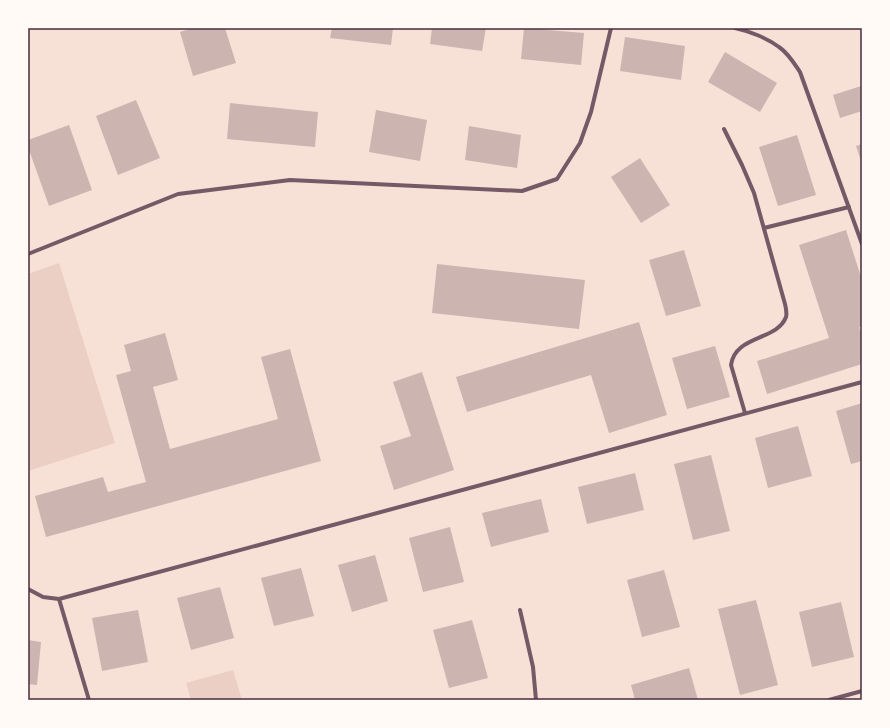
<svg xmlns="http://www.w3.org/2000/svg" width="890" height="728" viewBox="0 0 890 728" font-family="'Open Sans',sans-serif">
<rect width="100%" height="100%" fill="#f7e1d7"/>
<g fill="#ebcfc5">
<polygon points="59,263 115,443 28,471 28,274"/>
<polygon points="233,670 242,700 191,700 186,683"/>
</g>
<g fill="#ccb4b1">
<polygon points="193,28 225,28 236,63 193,76 180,32"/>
<polygon points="332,28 393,28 391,45 330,38"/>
<polygon points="432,28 486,28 482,51 430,44"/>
<polygon points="524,28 584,33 581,65 521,59"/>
<polygon points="625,37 685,46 681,80 620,71"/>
<polygon points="725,52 777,83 760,112 708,82"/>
<polygon points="861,86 862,90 862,111 840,118 833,95"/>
<polygon points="136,100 160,158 118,175 96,116"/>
<polygon points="230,103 318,112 315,147 227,139"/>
<polygon points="376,110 427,120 420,161 369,152"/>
<polygon points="69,125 92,190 49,206 28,147 28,140"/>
<polygon points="469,126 521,135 517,168 465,160"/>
<polygon points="797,135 816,195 778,206 759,147"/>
<polygon points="862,144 862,164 856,146"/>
<polygon points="640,158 670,205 641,223 611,177"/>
<polygon points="846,230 862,280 862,326 859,327 862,336 862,364 767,394 757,361 829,338 799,245"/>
<polygon points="684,250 701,306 666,316 649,260"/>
<polygon points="437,264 585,280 579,329 432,313"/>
<polygon points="639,322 667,415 609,433 591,375 467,412 456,377"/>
<polygon points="165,333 178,380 153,387 170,449 278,419 261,357 290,349 321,461 46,537 35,496 103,477 108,492 146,482 116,375 131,371 124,345"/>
<polygon points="715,346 730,397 687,409 672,358"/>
<polygon points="422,372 454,470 394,490 380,446 411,436 393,382"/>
<polygon points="862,403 862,461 851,464 836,411"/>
<polygon points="798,426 812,476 768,488 755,438"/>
<polygon points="711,455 730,531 693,540 674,464"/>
<polygon points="635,473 644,510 587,524 578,487"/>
<polygon points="541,499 549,532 491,547 482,513"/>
<polygon points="450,527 464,582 423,592 409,538"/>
<polygon points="375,555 388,601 352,612 338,565"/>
<polygon points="301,568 314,616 274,626 261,578"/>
<polygon points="664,570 680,627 642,637 627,580"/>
<polygon points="220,587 234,638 191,650 177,598"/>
<polygon points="756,600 778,685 740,695 718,609"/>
<polygon points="841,602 854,657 812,667 799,612"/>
<polygon points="138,610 148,662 102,671 92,618"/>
<polygon points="472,620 488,678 449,688 433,630"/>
<polygon points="28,640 41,642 37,685 28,684"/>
<polygon points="689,668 698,700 635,700 631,685"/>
</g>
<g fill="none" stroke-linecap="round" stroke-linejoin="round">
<g stroke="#755966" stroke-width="4">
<path d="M735,28C749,31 767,38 779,47C788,53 794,63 800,72L862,244"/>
<path d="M724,129L742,165L754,193L785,304C786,308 787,313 786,317C777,341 735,335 731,365L745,413"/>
<polyline points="764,228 849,207"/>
<polyline points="28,254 178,194 290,180 522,191 557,179 580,143 591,112 611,28"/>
<polyline points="28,589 43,597 59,599 862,382"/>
<polyline points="59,599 89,700"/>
<polyline points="520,610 533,667 536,700"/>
<polyline points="829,700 862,691"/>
</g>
</g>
<rect width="890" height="728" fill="none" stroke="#fffaf5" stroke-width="58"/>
<rect x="29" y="29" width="832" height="670" fill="none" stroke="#4a2c40" stroke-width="1.5"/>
</svg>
